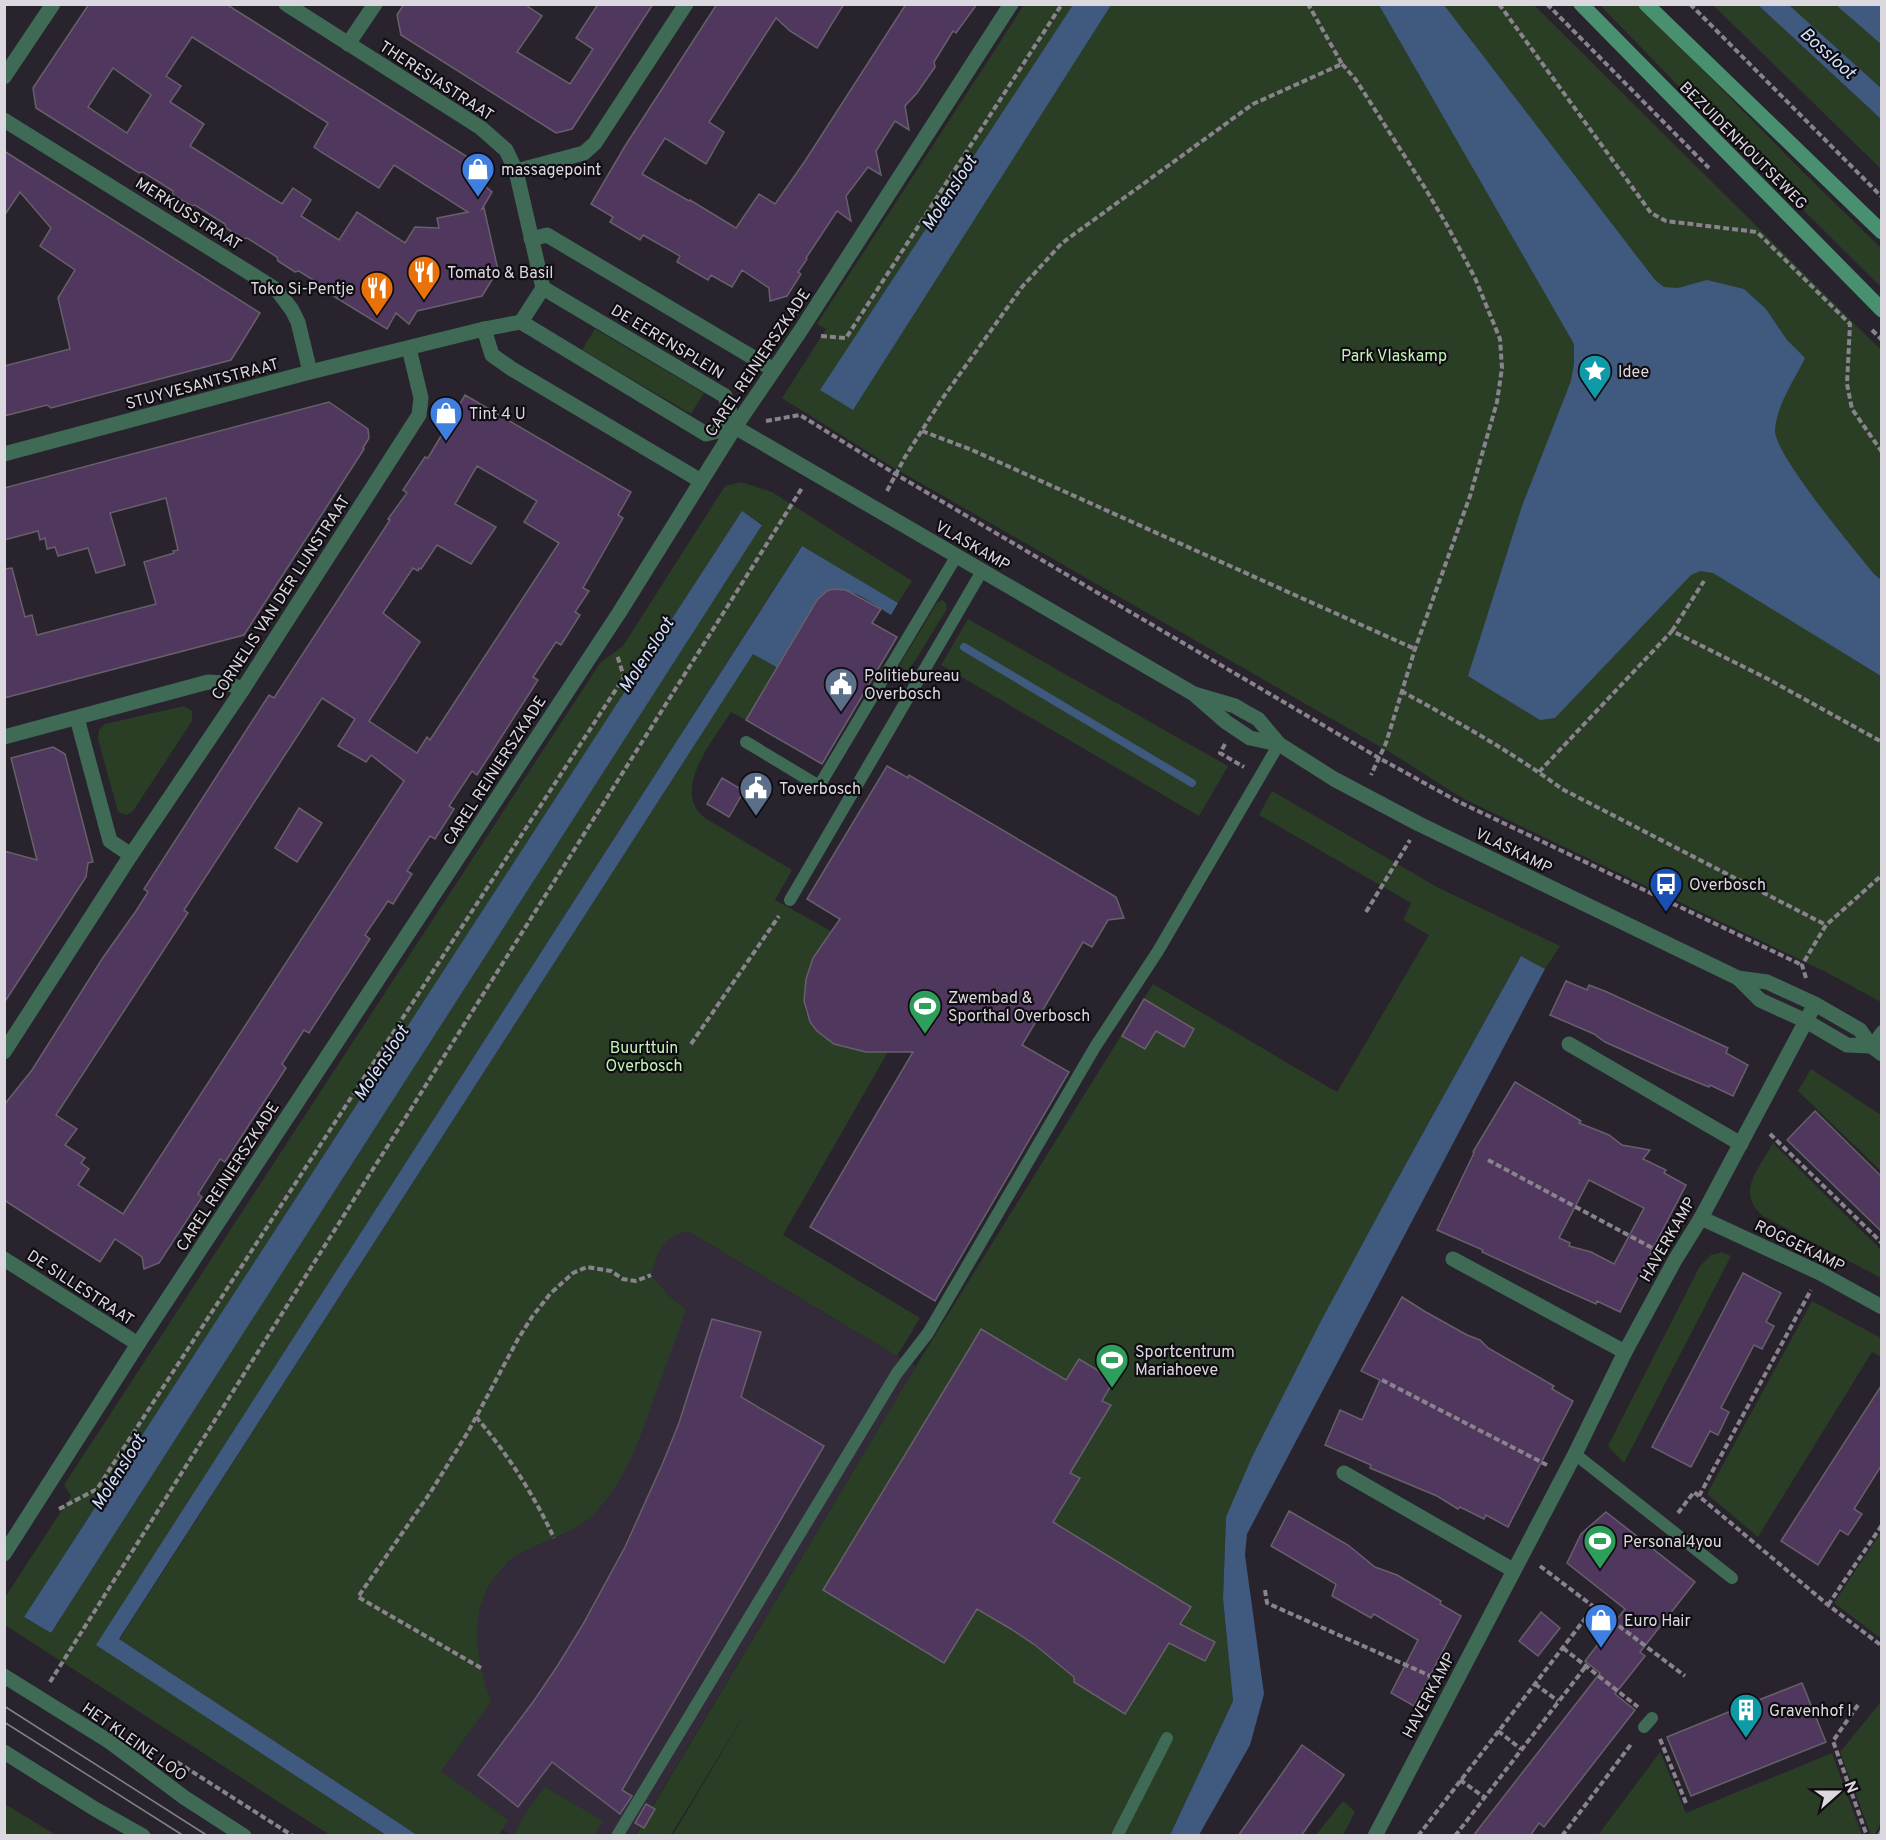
<svg xmlns="http://www.w3.org/2000/svg" width="1886" height="1840" viewBox="0 0 1886 1840" font-family="Overpass,sans-serif">
<rect width="100%" height="100%" fill="#29232d"/>
<polygon fill="#332a3a" points="506,1122 897,1356 916,1366 635,1835 511,1836 503,1830 499,1835 176,1643"/>
<g fill="#293e24" fill-rule="evenodd">
<polygon points="1024,5 1534,5 1881,350 1882,962 1879,965 1881,967 1881,1002 1824,971 1462,798 1393,754 889,465 782,398 826,329 817,324"/>
<polygon points="1600,5 1639,5 1803,172 1881,248 1881,287 1693,101"/>
<polygon points="1713,5 1758,5 1881,119 1881,169"/>
<polygon points="1789,5 1881,5 1881,88"/>
<polygon points="595,329 704,393 691,414 582,350"/>
<path d="M741,482L772,492L912,581L898,603L801,547L97,1645L386,1835H330L5,1625L4,1599L71,1496L64,1485L600,663L623,646L725,486ZM742,512L762,524L51,1633L24,1617Z"/>
<polygon points="942,600 946,603 947,609 908,672 899,666 937,603"/>
<polygon points="968,619 1228,766 1199,816 941,665"/>
<path d="M753,653L778,668L746,720L731,712C714,739 670,791 705,818L792,870L775,900L831,931C781,1000 800,1052 888,1052L783,1235L920,1318L897,1356L688,1231C661,1239 659,1249 651,1275L670,1297L686,1309C676,1338 666,1367 655,1395C642,1434 628,1474 601,1506C582,1529 565,1532 540,1544C530,1548 520,1553 511,1559C507,1562 503,1568 499,1572C466,1609 476,1659 491,1702L441,1771L508,1820L499,1835H417L119,1640Z"/>
<polygon points="184,706 192,711 192,721 133,811 127,815 118,812 98,739 99,730 105,724"/>
<polygon points="1272,791 1437,887 1560,946 1545,969 1521,956 1397,1180 1226,1517 1223,1599 1233,1701 1170,1835 673,1835 752,1702 671,1835 635,1836 916,1366 1153,984 1337,1092 1429,935 1403,920 1411,903 1259,815"/>
<polygon points="1811,1069 1881,1115 1881,1171 1798,1091"/>
<path d="M1773,1143L1881,1250V1278L1763,1216C1735,1192 1759,1169 1773,1143Z"/>
<polygon points="1722,1252 1731,1256 1624,1463 1608,1446 1700,1266 1711,1255"/>
<polygon points="1812,1301 1881,1338 1881,1357 1872,1352 1758,1537 1707,1494"/>
<polygon points="1881,1532 1882,1633 1879,1637 1834,1603"/>
<polygon points="1881,1702 1881,1821 1875,1835 1871,1835 1840,1752"/>
<polygon points="1660,1752 1686,1813 1832,1753 1862,1835 1598,1835"/>
<polygon points="545,1787 603,1821 594,1835 514,1835 525,1814"/>
<polygon points="1343,1801 1355,1812 1343,1835 1316,1835"/>
<polygon points="4,1804 5,1804 56,1835 5,1835"/>
</g>
<g fill="#3f597f">
<polygon points="1073,5 1111,5 853,410 820,390"/>
<path d="M1379,5H1444L1655,280L1664,287L1678,288L1707,280L1744,289L1766,309L1787,340L1805,358C1794,381 1778,402 1775,429C1772,452 1855,550 1873,573L1881,580V676L1713,573L1700,571L1691,575L1555,718L1540,720L1468,676L1522,506L1571,381L1574,364V344Z"/>
<polygon points="1758,5 1789,5 1881,88 1881,119"/>
<polygon points="1836,5 1881,5 1881,44"/>
<polygon points="742,511 762,525 51,1633 24,1617"/>
<path d="M802,546L898,603L891,615C869,602 839,575 817,600L778,668L753,654L119,1639L417,1835H386L96,1645Z"/>
<polygon points="1521,956 1545,969 1247,1534 1245,1555 1264,1694 1250,1745 1199,1835 1170,1835 1233,1701 1223,1599 1226,1517 1252,1457 1321,1321 1397,1180"/>
</g>
<g fill="none" stroke-linecap="round" stroke-linejoin="round">
<polyline stroke="#3f597f" stroke-width="8" points="964,647 1192,783"/>
</g>
<g fill="#4f375e" stroke="#67606b" stroke-width="1.5" fill-rule="evenodd">
<path d="M89,4H226L488,170L476,178L492,192L482,209L484,208L498,270L482,296L417,311L409,324L396,313L387,329L330,294L329,290L299,271L295,272L278,261L277,257L247,238L243,239L226,228L225,224L195,205L192,206L173,195V191L143,172L139,173L36,108L33,88ZM192,37L328,123L314,147L321,152L379,188L394,165L468,212L437,218L439,228L415,227L405,243L357,212L339,240L301,216L311,200L293,188L282,204L190,146L204,124L170,102L181,86L166,76ZM113,68L151,95L127,133L88,107Z"/>
<polygon points="404,4 524,4 542,16 517,52 570,84 593,49 576,38 598,4 653,4 572,129 556,133 401,35 397,15"/>
<polygon points="717,4 844,4 817,48 790,31 776,18 709,122 724,132 706,164 665,138 642,174 689,201 690,200 736,228 759,194 775,204 805,161 906,4 977,4 956,33 953,31 934,62 935,67 917,93 905,106 909,130 895,121 876,151 881,175 868,167 846,196 851,221 837,211 806,258 807,259 798,272 801,274 787,296 770,301 769,288 742,270 732,287 711,275 708,280 677,262 680,256 643,235 640,240 610,222 613,217 591,204 625,146"/>
<polygon points="4,151 260,313 231,360 51,408 47,405 4,416 4,366 70,349 58,298 75,270 40,246 51,228 20,192 4,216"/>
<path d="M465,395L631,492L618,515L623,518L583,588L589,591L575,612L580,615L561,645L556,642L533,677L538,680L477,775L472,771L449,806L454,809L435,839L430,836L407,871L412,874L393,904L388,901L365,935L370,939L309,1033L304,1030L282,1064L286,1068L225,1162L220,1159L198,1194L202,1197L159,1263L144,1269L142,1257L115,1239L100,1262L4,1200V1105L32,1070L102,959L136,911L148,892L144,889L269,695L274,698L390,520L388,519L407,493L403,490L425,457L428,458ZM477,466L537,501L524,522L559,543L430,740L427,737L417,753L369,721L420,642L383,613L413,568L418,571L419,568L421,569L437,545L471,564L496,527L455,504ZM322,698L355,719L338,746L366,762L371,755L404,781L123,1214L78,1185L89,1169L81,1163L85,1158L65,1145L77,1129L56,1115L180,925L188,913L184,910Z"/>
<polygon points="329,402 368,429 369,438 363,448 364,449 244,635 4,698 4,569 12,568 25,617 32,615 37,635 156,604 144,562 174,553 173,551 178,550 166,498 110,513 125,565 96,573 88,548 58,556 55,547 47,549 45,538 40,540 38,531 4,540 4,488"/>
<polygon points="833,589 846,590 881,609 872,623 897,637 822,764 746,720 817,600 827,591"/>
<polygon points="53,747 65,754 93,862 88,863 86,877 4,1003 4,851 37,860 11,758"/>
<polygon points="887,766 908,778 909,775 1116,897 1124,918 1108,920 1092,947 1083,942 1022,1045 1069,1072 935,1301 810,1227 913,1052 866,1052 834,1044 817,1031 810,1022 804,1001 806,979 813,958 840,919 807,899"/>
<polygon points="722,778 744,791 729,817 707,804"/>
<polygon points="299,808 322,823 297,862 275,848"/>
<polygon points="1566,981 1587,990 1589,985 1607,992 1728,1048 1726,1053 1748,1065 1733,1096 1710,1085 1709,1087 1672,1072 1605,1042 1594,1034 1550,1015"/>
<polygon points="1144,999 1194,1029 1184,1047 1156,1031 1145,1049 1122,1036"/>
<path d="M1515,1082L1581,1121L1579,1123L1609,1135L1622,1145L1650,1150L1643,1159L1666,1170L1664,1173L1686,1185L1620,1312L1597,1301L1596,1304L1560,1288L1482,1252L1483,1250L1437,1230L1474,1153L1473,1152ZM1589,1180L1644,1208L1614,1264L1591,1252L1569,1246L1570,1243L1559,1238Z"/>
<polygon points="1815,1111 1881,1176 1881,1231 1787,1140"/>
<polygon points="1743,1273 1781,1293 1766,1322 1774,1326 1762,1349 1754,1345 1721,1408 1729,1412 1718,1435 1710,1431 1691,1467 1652,1447"/>
<polygon points="1402,1297 1424,1311 1467,1335 1480,1340 1488,1348 1554,1386 1552,1389 1573,1401 1508,1527 1486,1515 1484,1519 1460,1507 1458,1509 1437,1496 1370,1468 1371,1465 1325,1445 1340,1410 1362,1420 1380,1380 1361,1371"/>
<polygon points="712,1319 761,1332 741,1397 824,1446 622,1790 632,1796 620,1814 552,1762 518,1807 478,1775 533,1702 558,1665 582,1626 625,1547 662,1465 679,1423"/>
<polygon points="981,1329 1066,1380 1079,1359 1114,1380 1102,1401 1111,1405 1070,1473 1080,1478 1053,1522 1191,1607 1180,1624 1215,1642 1205,1661 1169,1643 1125,1714 1074,1682 1074,1677 1035,1645 1011,1629 977,1609 944,1663 823,1590 971,1346"/>
<polygon points="1881,1386 1881,1466 1854,1509 1862,1514 1848,1535 1840,1530 1818,1565 1781,1541"/>
<polygon points="1289,1511 1348,1545 1375,1567 1397,1575 1441,1601 1440,1604 1461,1616 1414,1706 1391,1693 1418,1640 1374,1614 1371,1618 1332,1596 1336,1584 1271,1546"/>
<polygon points="1606,1512 1695,1582 1640,1652 1645,1656 1615,1694 1635,1710 1544,1827 1539,1823 1530,1836 1473,1836 1600,1673 1585,1661 1625,1609 1567,1563 1581,1534"/>
<polygon points="1541,1612 1560,1628 1538,1656 1519,1641"/>
<polygon points="1802,1683 1826,1742 1691,1796 1667,1737 1736,1709 1735,1707 1755,1699 1756,1701"/>
<polygon points="1302,1745 1344,1775 1301,1836 1238,1836"/>
<polygon points="646,1804 655,1809 644,1828 635,1823"/>
</g>
<g fill="none" stroke-linecap="round" stroke-linejoin="round">
<g stroke="#88838c" stroke-width="4" stroke-dasharray="6 3" stroke-linecap="butt">
<polyline points="1499,4 1651,213 1666,221 1757,232 1850,324 1847,384 1852,409 1882,452"/>
<polyline points="1547,4 1709,168"/>
<polyline points="1690,4 1882,197"/>
<polyline points="1342,64 1356,80 1425,188 1448,227 1475,278 1500,339 1502,368 1497,402 1470,496 1415,649 1386,743 1371,775"/>
<polyline points="1872,330 1882,340"/>
<polyline points="821,336 846,338 1062,4"/>
<polyline points="766,421 800,415 897,475 1379,758 1457,801 1802,965"/>
<polyline points="922,431 972,450 1415,649"/>
<polyline points="887,491 905,457 942,399 1022,287 1062,243 1253,104 1342,64 1308,4"/>
<polyline points="1672,631 1704,581"/>
<path d="M1401,691C1456,721 1512,752 1562,789L1826,925"/>
<polyline points="1225,744 1220,753 1244,767"/>
<polyline points="1539,772 1672,631 1768,679 1882,742"/>
<polyline points="1366,912 1410,840"/>
<polyline points="1806,978 1802,965 1826,925 1882,875"/>
<polyline points="691,1044 779,916"/>
<polyline points="1770,1134 1882,1243"/>
<polyline points="1488,1160 1656,1250"/>
<polyline points="1382,1380 1547,1465"/>
<path d="M476,1417C507,1453 534,1495 554,1538"/>
<polyline points="1699,1496 1811,1290"/>
<polyline points="59,1509 97,1489 624,677 617,655"/>
<polyline points="1678,1513 1694,1492 1828,1605 1882,1646"/>
<polyline points="1540,1566 1685,1676"/>
<polyline points="1265,1590 1267,1603 1435,1678"/>
<polyline points="1828,1605 1882,1525"/>
<polyline points="1563,1648 1638,1707"/>
<polyline points="481,1668 358,1597 430,1493 468,1432 518,1339 532,1317 550,1294 573,1273 587,1267 611,1271 623,1279 636,1281 651,1275"/>
<polyline points="50,1682 802,488"/>
<polyline points="1535,1684 1558,1701"/>
<polyline points="1858,1705 1833,1741 1867,1836"/>
<polyline points="1498,1731 1521,1749"/>
<polyline points="1660,1739 1686,1803"/>
<polyline points="177,1762 293,1836"/>
<polyline points="1460,1780 1484,1797"/>
<polyline points="1418,1836 1594,1607"/>
<polyline points="1455,1836 1586,1666"/>
<polyline points="1562,1836 1632,1743"/>
<polyline points="1879,1836 1882,1830"/>
</g>
<g stroke="#3f6a55" stroke-width="12">
<polyline points="746,742 819,786 956,557"/>
<polyline points="790,900 982,571"/>
<polyline points="1871,1046 1882,1031"/>
<polyline points="1575,1454 1732,1578"/>
<polyline points="1644,1727 1652,1718"/>
<polyline points="617,1836 897,1373 928,1333 1095,1047 1158,951 1279,744"/>
<polyline points="1117,1836 1167,1738"/>
</g>
<g stroke="#3f6a55" stroke-width="15">
<polyline points="286,4 481,128 506,150 516,171 543,288"/>
<polyline points="348,44 375,4"/>
<polyline points="4,77 53,4"/>
<polyline points="4,120 277,290 292,310 298,322 310,372"/>
<polyline points="516,171 584,153 595,143 686,4"/>
<polyline points="531,239 547,235 774,370"/>
<polyline points="543,288 725,396 735,427"/>
<polyline points="521,322 543,288"/>
<polyline points="484,329 492,355 512,369 701,481"/>
<polyline points="735,427 1194,694 1226,722 1250,738 1279,744"/>
<polyline points="4,454 310,372 484,329 521,322 706,434 735,427"/>
<polyline points="1194,694 1235,706 1245,712 1258,719 1279,744 1334,779 1419,824 1738,978 1767,982 1815,1004 1860,1030 1871,1046 1882,1054"/>
<polyline points="77,718 110,841 131,855"/>
<polyline points="4,737 208,682 226,683 243,689"/>
<polyline points="1738,978 1760,1000 1806,1021 1847,1045 1871,1046"/>
<polyline points="1569,1044 1741,1144"/>
<polyline points="4,1052 131,855 243,689 419,415 421,398 409,348"/>
<polyline points="1701,1218 1820,1273 1882,1307"/>
<polyline points="4,1259 138,1344"/>
<polyline points="1453,1259 1625,1352"/>
<polyline points="1344,1473 1513,1570"/>
<polyline points="4,1554 138,1344 619,613 735,427 799,333 1011,4"/>
<polyline points="4,1676 110,1742 185,1798 244,1836"/>
<polyline points="4,1752 95,1809 143,1836"/>
<polyline points="1375,1836 1575,1454 1625,1352 1675,1260 1701,1218 1815,1004"/>
</g>
<g stroke="#489070" stroke-width="15">
<polyline points="1581,4 1882,310"/>
<polyline points="1646,4 1882,232"/>
</g>
<g stroke="#858088" stroke-width="1.5">
<polyline points="4,1706 208,1836"/>
<polyline points="4,1722 184,1836"/>
</g>
</g>
<defs>
<g id="shop-pin" transform="scale(1.725)"><path d="M0 17L-7.5 6A9.5 9.5 0 1 1 7.5 6Z" fill="#3f7fe0" stroke="#100d12"/><path d="M-5-2.5h2.3a2.7 3.5 0 0 1 5.4 0H5L5.5 6h-11ZM-1.5-2.5h3a1.5 2.3 0 0 0-3 0Z" fill="#fff"/></g>
<g id="restaurant-pin" transform="scale(1.725)"><path d="M0 17L-7.5 6A9.5 9.5 0 1 1 7.5 6Z" fill="#e8710a" stroke="#100d12"/><path d="M-5-6h1v4h1v-4h1v4h1v-4h1v5L-1.5 .5V6h-2V.5L-5-1ZM5-6V6H3V1.5H1.5Q1.5-4 5-6Z" fill="#fff"/></g>
<g id="sight-pin" transform="scale(1.725)"><path d="M0 17L-7.5 6A9.5 9.5 0 1 1 7.5 6Z" fill="#0f9aa8" stroke="#100d12"/><path d="M0-6L1.8-2.2L6-1.7L2.9 1.2L3.7 5.4L0 3.3L-3.7 5.4L-2.9 1.2L-6-1.7L-1.8-2.2Z" fill="#fff"/></g>
<g id="civic-pin" transform="scale(1.725)"><path d="M0 17L-7.5 6A9.5 9.5 0 1 1 7.5 6Z" fill="#5c6f8a" stroke="#100d12"/><path d="M-.6-6.5H3V-4.5H.6V-3L4-1V1h2V6H-6V1h2V-1L-.6-3ZM-1.2 2.5V6h2.4V2.5Z" fill="#fff"/></g>
<g id="bus-pin" transform="scale(1.725)"><path d="M0 17L-7.5 6A9.5 9.5 0 1 1 7.5 6Z" fill="#1a4fb4" stroke="#100d12"/><path d="M-5-6H5V4H4V6H2V4H-2V6H-4V4H-5ZM-3.5-4V0h7V-4ZM-3.5 1.2v1.5H-2V1.2ZM2 1.2v1.5H3.5V1.2Z" fill="#fff"/></g>
<g id="stadium-pin" transform="scale(1.725)"><path d="M0 17L-7.5 6A9.5 9.5 0 1 1 7.5 6Z" fill="#2e9e5b" stroke="#100d12"/><path d="M0-5a6.5 5 0 1 0 0 10a6.5 5 0 1 0 0-10ZM-3.5-1.8h7v3.6h-7Z" fill="#fff"/></g>
<g id="building-pin" transform="scale(1.725)"><path d="M0 17L-7.5 6A9.5 9.5 0 1 1 7.5 6Z" fill="#0f9aa8" stroke="#100d12"/><path d="M-4-6H4V6H1V3H-1V6H-4ZM-2.5-4.3h1.7v1.8h-1.7ZM.8-4.3h1.7v1.8H.8ZM-2.5-1h1.7V.8h-1.7ZM.8-1h1.7V.8H.8Z" fill="#fff"/></g>
</defs>
<g fill-rule="evenodd">
<use href="#shop-pin" x="478" y="169"/>
<use href="#restaurant-pin" x="424" y="272"/>
<use href="#restaurant-pin" x="377" y="288"/>
<use href="#sight-pin" x="1595" y="371"/>
<use href="#shop-pin" x="446" y="413"/>
<use href="#civic-pin" x="841" y="684"/>
<use href="#civic-pin" x="756" y="788"/>
<use href="#bus-pin" x="1666" y="884"/>
<use href="#stadium-pin" x="925" y="1006"/>
<use href="#stadium-pin" x="1112" y="1360"/>
<use href="#stadium-pin" x="1600" y="1541"/>
<use href="#shop-pin" x="1601" y="1620"/>
<use href="#building-pin" x="1746" y="1710"/>
</g>
<g text-anchor="middle" stroke-width="4.5" stroke-linejoin="round" paint-order="stroke">
<g font-size="16" fill="#dcd8df" stroke="#100d12">
<text transform="translate(437 80) rotate(33)" y="6">THERESIASTRAAT</text>
<text transform="translate(1744 145) rotate(45)" y="6">BEZUIDENHOUTSEWEG</text>
<text transform="translate(189 213) rotate(32)" y="6">MERKUSSTRAAT</text>
<text transform="translate(668 341) rotate(31)" y="6">DE EERENSPLEIN</text>
<text transform="translate(757 362) rotate(-56)" y="6">CAREL REINIERSZKADE</text>
<text transform="translate(202 383) rotate(-15)" y="6">STUYVESANTSTRAAT</text>
<text transform="translate(973 545) rotate(30)" y="6">VLASKAMP</text>
<text transform="translate(280 597) rotate(-57)" y="6">CORNELIS VAN DER LIJNSTRAAT</text>
<text transform="translate(494 770) rotate(-57)" y="6">CAREL REINIERSZKADE</text>
<text transform="translate(1514 850) rotate(26)" y="6">VLASKAMP</text>
<text transform="translate(227 1176) rotate(-57)" y="6">CAREL REINIERSZKADE</text>
<text transform="translate(1667 1239) rotate(-60)" y="6">HAVERKAMP</text>
<text transform="translate(1800 1245) rotate(26)" y="6">ROGGEKAMP</text>
<text transform="translate(81 1287) rotate(33)" y="6">DE SILLESTRAAT</text>
<text transform="translate(1428 1695) rotate(-62)" y="6">HAVERKAMP</text>
<text transform="translate(135 1741) rotate(35)" y="6">HET KLEINE LOO</text>
</g>
<g font-size="16" fill="#dcd8df" stroke="#100d12" text-anchor="start">
<text x="501" y="175">massagepoint</text>
<text x="447" y="278">Tomato &amp; Basil</text>
<text x="354" y="294" text-anchor="end">Toko Si-Pentje</text>
<text x="1618" y="377">Idee</text>
<text x="469" y="419">Tint 4 U</text>
<text x="864" y="681">Politiebureau<tspan x="864" dy="18">Overbosch</tspan></text>
<text x="779" y="794">Toverbosch</text>
<text x="1689" y="890">Overbosch</text>
<text x="948" y="1003">Zwembad &amp;<tspan x="948" dy="18">Sporthal Overbosch</tspan></text>
<text x="1135" y="1357">Sportcentrum<tspan x="1135" dy="18">Mariahoeve</tspan></text>
<text x="1623" y="1547">Personal4you</text>
<text x="1624" y="1626">Euro Hair</text>
<text x="1769" y="1716">Gravenhof I</text>
</g>
<g font-size="16" fill="#c1f5b5" stroke="#100d12">
<text x="1394" y="361">Park Vlaskamp</text>
<text x="644" y="1053">Buurttuin<tspan x="644" dy="18">Overbosch</tspan></text>
</g>
<g font-size="18" font-style="italic" fill="#d0e2fc" stroke="#100d12">
<text transform="translate(1828 53) rotate(42)" y="6">Bossloot</text>
<text transform="translate(949 193) rotate(-57)" y="6">Molensloot</text>
<text transform="translate(646 655) rotate(-57)" y="6">Molensloot</text>
<text transform="translate(381 1063) rotate(-57)" y="6">Molensloot</text>
<text transform="translate(118 1472) rotate(-58)" y="6">Molensloot</text>
</g>
</g>
<rect width="1886" height="1840" fill="none" stroke="#dcd8df" stroke-width="12"/>
<g transform="translate(1838 1792) rotate(69)" stroke="#100d12" stroke-width="4.5" paint-order="stroke">
<path d="M0-4.5L10 22L0 15L-10 22Z" fill="#dcd8df"/>
<text y="-9" font-size="16" font-weight="bold" text-anchor="middle" fill="#dcd8df">N</text>
</g>
</svg>
